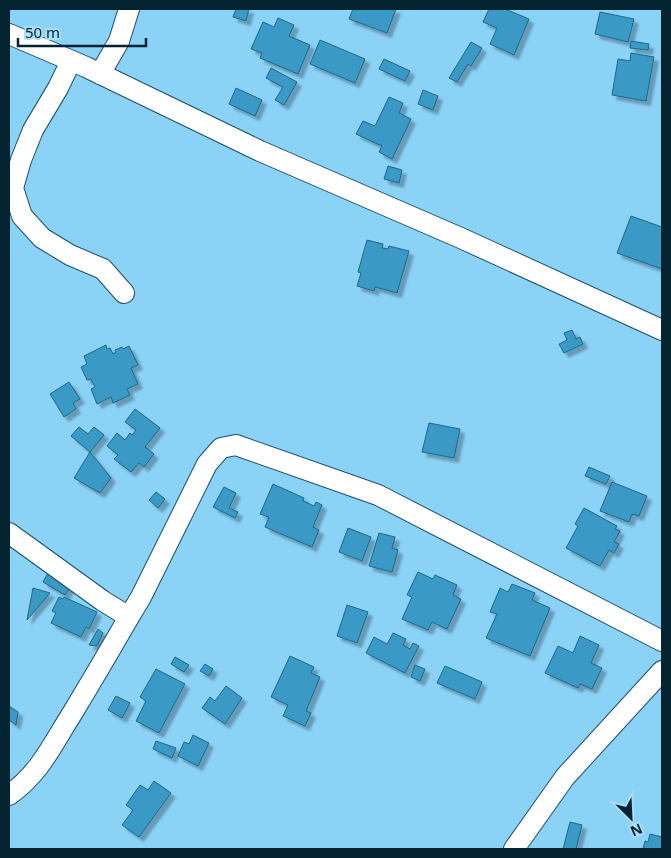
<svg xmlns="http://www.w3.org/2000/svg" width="671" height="858" viewBox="0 0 671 858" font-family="'Noto Sans',sans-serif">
<defs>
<filter id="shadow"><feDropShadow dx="4.5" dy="4.5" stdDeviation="1" flood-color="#0004"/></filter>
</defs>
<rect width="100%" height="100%" fill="#8bd2f7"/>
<g fill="#3a9ac5" stroke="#1c6787" filter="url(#shadow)">
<polygon points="236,9 249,9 246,21 233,17"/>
<polygon points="353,9 396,9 387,33 349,19"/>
<polygon points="489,9 505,9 529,19 514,55 490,44 497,28 483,22"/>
<polygon points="600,12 634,19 628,42 595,34"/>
<polygon points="278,18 294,25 289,36 310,45 298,74 260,58 262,53 251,49 263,22 274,27"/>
<polygon points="320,40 365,59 355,83 310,64"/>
<polygon points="631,41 649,44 648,50 630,48"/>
<polygon points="471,42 482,48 471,66 468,64 457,82 449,78"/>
<polygon points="631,53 654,57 646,101 612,95 618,59 630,61"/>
<polygon points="384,59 410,71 405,81 379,69"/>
<polygon points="271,68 297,82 284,105 275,100 283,87 266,78"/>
<polygon points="236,88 262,100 255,116 229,104"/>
<polygon points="423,90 438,96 433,110 418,104"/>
<polygon points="389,97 403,103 399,113 411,119 392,159 379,152 382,146 356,134 363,121 375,126"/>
<polygon points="388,166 402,170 399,183 384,179"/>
<polygon points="631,216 662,227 662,269 617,253"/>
<polygon points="367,240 383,244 382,248 388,249 389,246 409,251 397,293 375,287 374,291 357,286 361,273 358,272"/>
<polygon points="572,330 576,339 580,337 583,344 564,353 559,344 567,340 564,333"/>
<polygon points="106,345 107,349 110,348 113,354 116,352 115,350 122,347 123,349 129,346 138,365 131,368 138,384 127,389 130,395 113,403 111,397 97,404 91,389 95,387 91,379 87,380 81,367 87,364 84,356"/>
<polygon points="69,382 80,399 73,403 76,409 64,417 50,394"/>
<polygon points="135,409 160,428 145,447 154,454 144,467 139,463 131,472 114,459 118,455 107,446 117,433 125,440 130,433 132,435 136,430 125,422"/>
<polygon points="429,423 460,429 454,458 422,452"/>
<polygon points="79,427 88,434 94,427 104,435 90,452 71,436"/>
<polygon points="90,452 111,478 100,493 74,478"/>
<polygon points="589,467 610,476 606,484 585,476"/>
<polygon points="612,482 647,496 639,516 632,514 629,522 600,511"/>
<polygon points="273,484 304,498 303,501 314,506 316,502 322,505 313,527 319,530 312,547 265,527 269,517 260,514"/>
<polygon points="224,487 236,493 229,508 238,512 235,518 213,507"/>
<polygon points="156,492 165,499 158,508 149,500"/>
<polygon points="584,508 617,526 615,529 620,531 614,542 619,544 614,553 609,550 600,566 566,548 578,526 575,524"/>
<polygon points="348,528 371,537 362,561 339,552"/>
<polygon points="379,533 395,537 392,548 398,550 392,572 369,566"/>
<polygon points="49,571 72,584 65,595 43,582"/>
<polygon points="418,572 433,579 435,575 457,585 453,595 461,599 447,629 432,622 428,630 402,619 412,597 407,595"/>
<polygon points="512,584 535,593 532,600 550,608 530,656 486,638 497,614 490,612 500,588 508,592"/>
<polygon points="33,588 50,593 27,620"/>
<polygon points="59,597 63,599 64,597 97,612 89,629 86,627 81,637 51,623 56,613 52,611"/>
<polygon points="347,605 368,612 357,643 337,636"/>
<polygon points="98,629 103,633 97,646 89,645"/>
<polygon points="393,633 406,639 403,645 410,649 413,643 419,646 405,673 366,653 374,637 387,644"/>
<polygon points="580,636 599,645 591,663 602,668 592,689 580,684 578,688 545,673 558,646 573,653"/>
<polygon points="290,656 314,667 311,673 320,677 306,711 311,713 305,726 283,716 288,705 271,697"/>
<polygon points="175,657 189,665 184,672 171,664"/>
<polygon points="205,664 213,669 209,676 200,671"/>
<polygon points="415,665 425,669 420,681 411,677"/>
<polygon points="445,666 482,682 475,699 437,683"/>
<polygon points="156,669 185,684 159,733 136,721 146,701 140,697"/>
<polygon points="226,686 242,698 225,724 202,708 210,697 215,701"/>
<polygon points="116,696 130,703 122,718 108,710"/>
<polygon points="9,706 18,712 16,725 9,720"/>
<polygon points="193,735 209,743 198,766 178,756 184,742 189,744"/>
<polygon points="156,741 176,748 172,758 153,749"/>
<polygon points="154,781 171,793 139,837 122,825 133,810 126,805 140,785 148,790"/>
<polygon points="570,822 582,825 576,849 563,849"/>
<polygon points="650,834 662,837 662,849 643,849 645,841 648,842"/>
</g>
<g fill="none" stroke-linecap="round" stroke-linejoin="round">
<g stroke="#1d4f66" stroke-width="22">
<g id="street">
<polyline points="9,34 86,67 260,151 463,239 662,330"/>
<polyline points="71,61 58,88 33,130 21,160 13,188 22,216 42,238 70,255 103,269 124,293"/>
<polyline points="100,74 119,41 129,9"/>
<polyline points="9,533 103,601 129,617 141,597 207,464 221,448 236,445 378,495 662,641"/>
<path d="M9,795C39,774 51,747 70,717C90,684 110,650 129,617"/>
<polyline points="514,849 565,777 662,671"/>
</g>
</g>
<use href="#street" stroke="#fff" stroke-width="20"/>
</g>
<rect width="671" height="858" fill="none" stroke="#042330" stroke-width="20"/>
<g transform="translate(631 818) rotate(156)" stroke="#a9ddf8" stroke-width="4" paint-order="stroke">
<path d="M0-4L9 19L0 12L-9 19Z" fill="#042330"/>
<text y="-8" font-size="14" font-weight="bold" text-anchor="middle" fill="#042330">N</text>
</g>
<path d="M18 38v8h128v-8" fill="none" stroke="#042330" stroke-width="2.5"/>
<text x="25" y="38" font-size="15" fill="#042330" stroke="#a9ddf8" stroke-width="4" paint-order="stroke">50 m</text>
</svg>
